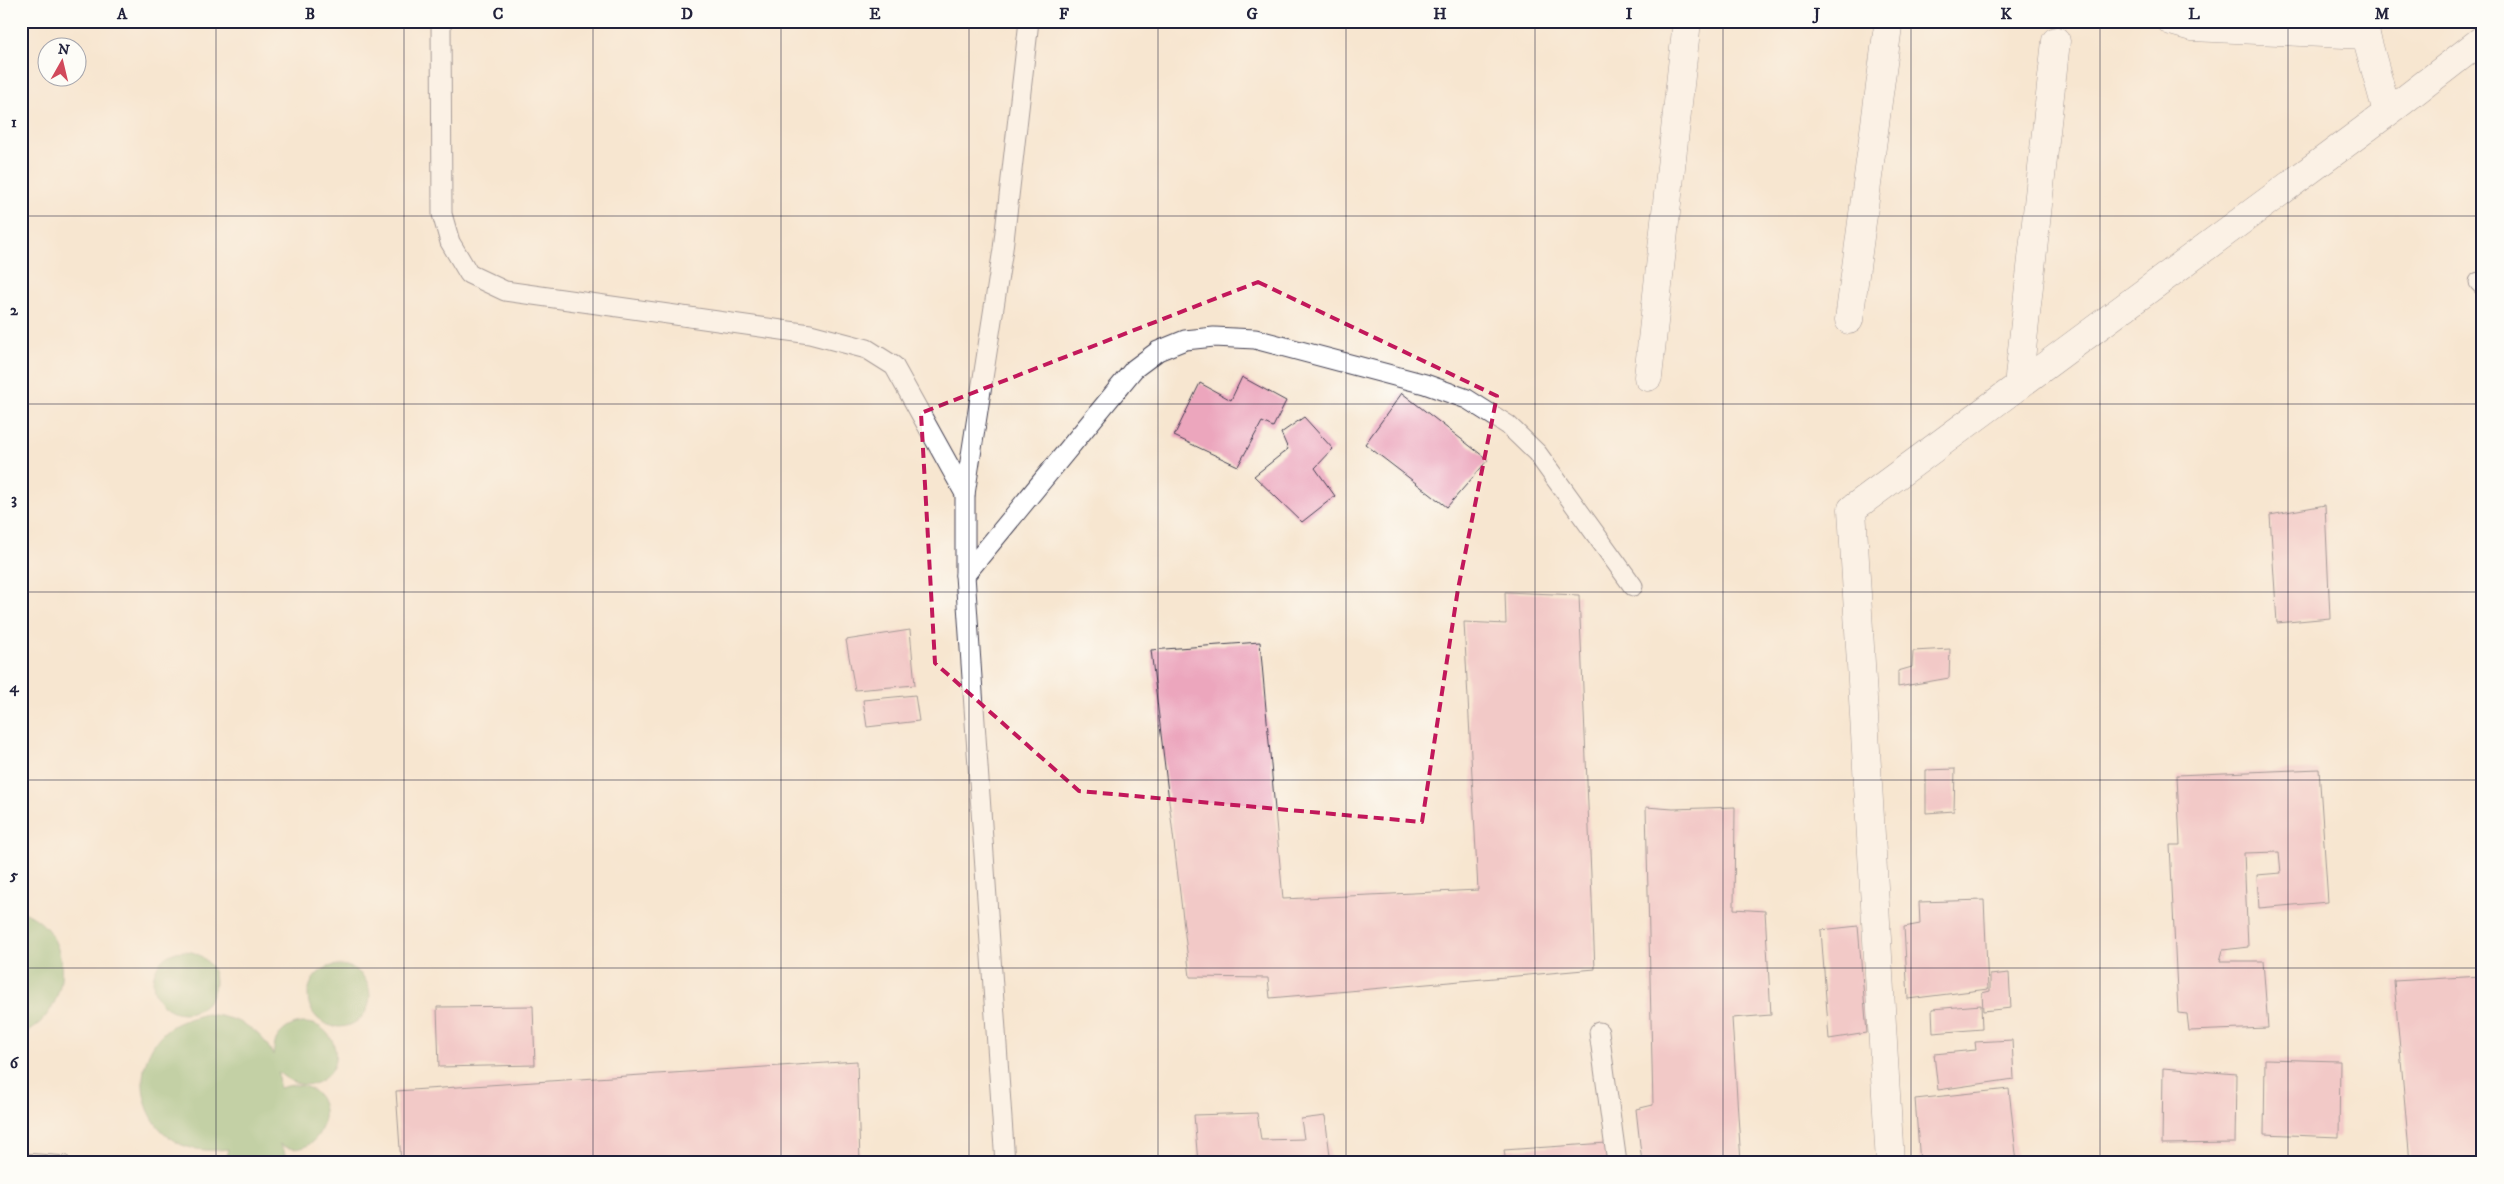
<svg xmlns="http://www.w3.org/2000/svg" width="2504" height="1184" viewBox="0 0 2504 1184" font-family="'IM FELL DW Pica',serif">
<rect width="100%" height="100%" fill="#fdfcf7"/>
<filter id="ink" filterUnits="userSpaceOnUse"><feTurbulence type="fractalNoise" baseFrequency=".02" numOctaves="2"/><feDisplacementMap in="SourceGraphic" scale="10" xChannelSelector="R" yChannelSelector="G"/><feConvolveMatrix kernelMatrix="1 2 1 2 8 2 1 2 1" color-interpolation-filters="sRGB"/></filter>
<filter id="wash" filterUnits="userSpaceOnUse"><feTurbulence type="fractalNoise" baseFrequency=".0096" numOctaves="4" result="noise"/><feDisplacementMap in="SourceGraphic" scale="20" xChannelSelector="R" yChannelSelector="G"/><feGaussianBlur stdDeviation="1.12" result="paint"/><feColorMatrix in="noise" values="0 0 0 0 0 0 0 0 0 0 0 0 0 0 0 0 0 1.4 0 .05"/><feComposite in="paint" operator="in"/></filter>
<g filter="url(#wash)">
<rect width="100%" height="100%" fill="#f7e6d0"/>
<g fill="#84b772" stroke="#536c56">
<path d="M21,911C77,931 73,1013 21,1035Z"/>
<circle cx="184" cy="982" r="31"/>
<circle cx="339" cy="996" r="31"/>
<path d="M206,1014C235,1017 260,1027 273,1055C274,1051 274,1045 276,1040C280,1032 288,1026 296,1024C334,1015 352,1068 316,1083C302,1088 288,1081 278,1072L279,1088C284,1087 290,1085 294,1085C347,1086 323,1169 279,1144L284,1150L287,1163H224L228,1149C213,1151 196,1151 182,1145C138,1125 130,1065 164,1032C175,1022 191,1018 206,1014Z"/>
</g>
<g id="blocks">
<g fill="#eca6bd">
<polygon points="1242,377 1286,401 1273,427 1262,422 1238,466 1174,436 1200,383 1231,400"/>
<polygon points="1402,393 1488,460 1447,507 1365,444"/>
<polygon points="1304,417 1333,449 1315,468 1335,496 1302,522 1254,476 1288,449 1281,433"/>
<polygon points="2325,505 2330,618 2277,623 2270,515"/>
<polygon points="1505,592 1579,595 1595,969 1270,998 1268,978 1190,977 1151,650 1260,642 1283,899 1478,890 1464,622 1506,624"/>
<polygon points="910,630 915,685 855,690 846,640"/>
<polygon points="1950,649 1949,678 1898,687 1898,671 1912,667 1913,651"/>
<polygon points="915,695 919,721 867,727 863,700"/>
<polygon points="1955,769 1954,811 1926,813 1926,770"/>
<polygon points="2319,769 2328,902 2259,908 2257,875 2281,873 2279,852 2244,853 2248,947 2223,950 2220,961 2263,961 2268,1028 2189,1031 2187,1014 2178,1013 2170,845 2180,845 2177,775"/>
<polygon points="1646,807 1673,809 1735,807 1734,909 1765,911 1771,1015 1732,1018 1741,1163 1642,1163 1636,1109 1653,1105"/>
<polygon points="1984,900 1988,989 1908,999 1904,927 1920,924 1919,902"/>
<polygon points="1858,926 1867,1033 1829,1039 1821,930"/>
<polygon points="2009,973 2011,1008 1983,1011 1982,993 1990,991 1990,975"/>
<polygon points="2482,976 2483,1163 2410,1163 2394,981"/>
<polygon points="1981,1005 1982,1029 1933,1033 1932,1009"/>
<polygon points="533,1006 535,1065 439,1067 437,1007"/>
<polygon points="2012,1040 2014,1079 1938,1090 1934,1054 1976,1050 1975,1042"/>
<polygon points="2265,1059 2340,1061 2339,1137 2264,1134"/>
<polygon points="857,1061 860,1163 401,1163 396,1091"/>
<polygon points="2163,1068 2236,1074 2235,1143 2162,1144"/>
<polygon points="2009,1089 2017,1163 1920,1163 1915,1099"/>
<polygon points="1257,1113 1261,1140 1304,1139 1301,1119 1325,1116 1331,1163 1198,1163 1194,1115"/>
<polygon points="1607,1143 1608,1163 1506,1163 1504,1150"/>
<polygon points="23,1153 68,1156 68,1163 24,1163"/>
</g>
</g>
</g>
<g filter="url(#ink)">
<use href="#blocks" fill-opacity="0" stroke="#423f51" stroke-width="1"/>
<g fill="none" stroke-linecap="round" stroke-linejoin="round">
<g stroke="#423f51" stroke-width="21">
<g id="service">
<polyline points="441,21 442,214 450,242 469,274 505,291 810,334 867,349 894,366 965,494"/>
<polyline points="2479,282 2483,286"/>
<polyline points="965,575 1134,369 1158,351 1185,340 1214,337 1255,339 1425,384 1467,399 1508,425 1537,453 1633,586"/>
<polyline points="1599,1032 1617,1163"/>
<polyline points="1005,1163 965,575 965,494 1003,249 1029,21"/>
</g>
</g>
<g stroke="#423f51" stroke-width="29">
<g id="minor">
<polyline points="2171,21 2192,27 2366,35"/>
<polyline points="2362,21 2387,112"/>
<polyline points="1849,320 1888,26 1886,21"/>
<polyline points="1648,377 1687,21"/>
<polyline points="2018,386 2056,41"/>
<polyline points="1890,1163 1852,509 2399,104 2483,39"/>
</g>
</g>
<use href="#service" stroke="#fff" stroke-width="19"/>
<use href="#minor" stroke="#fff" stroke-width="28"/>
</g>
</g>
<path d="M0 0H2504V1184H0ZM1258,282L1497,396L1458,589L1422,822L1079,791L935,663L921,413Z" fill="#f7e6d0" fill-opacity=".55" fill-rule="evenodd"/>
<path fill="none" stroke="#c2185b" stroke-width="4" stroke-dasharray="10 6" stroke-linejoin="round" d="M1258,282L1497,396L1458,589L1422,822L1079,791L935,663L921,413Z"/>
<path fill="none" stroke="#22223b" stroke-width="1" stroke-opacity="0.55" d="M216,21V1163M404,21V1163M593,21V1163M781,21V1163M969,21V1163M1158,21V1163M1346,21V1163M1535,21V1163M1723,21V1163M1911,21V1163M2100,21V1163M2288,21V1163M21,216H2483M21,404H2483M21,592H2483M21,780H2483M21,968H2483"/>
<rect width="2504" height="1184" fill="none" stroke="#fdfcf7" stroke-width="55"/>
<g transform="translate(62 62) rotate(8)"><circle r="24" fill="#fdfcf7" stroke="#a5a5ac"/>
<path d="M0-4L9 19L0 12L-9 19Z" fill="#d1495b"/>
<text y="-8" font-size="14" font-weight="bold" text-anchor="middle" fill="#22223b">N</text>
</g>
<rect x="28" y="28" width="2448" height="1128" fill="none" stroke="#22223b" stroke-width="2"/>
<g font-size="16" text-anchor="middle" font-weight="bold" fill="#22223b">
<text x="122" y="19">A</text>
<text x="310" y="19">B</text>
<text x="498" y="19">C</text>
<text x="687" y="19">D</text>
<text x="875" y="19">E</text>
<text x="1064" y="19">F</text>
<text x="1252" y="19">G</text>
<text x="1440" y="19">H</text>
<text x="1629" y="19">I</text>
<text x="1817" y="19">J</text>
<text x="2006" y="19">K</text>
<text x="2194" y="19">L</text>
<text x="2382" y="19">M</text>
<text x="14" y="127">1</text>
<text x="14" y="315">2</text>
<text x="14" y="504">3</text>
<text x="14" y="692">4</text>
<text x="14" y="880">5</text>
<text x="14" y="1068">6</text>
</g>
</svg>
